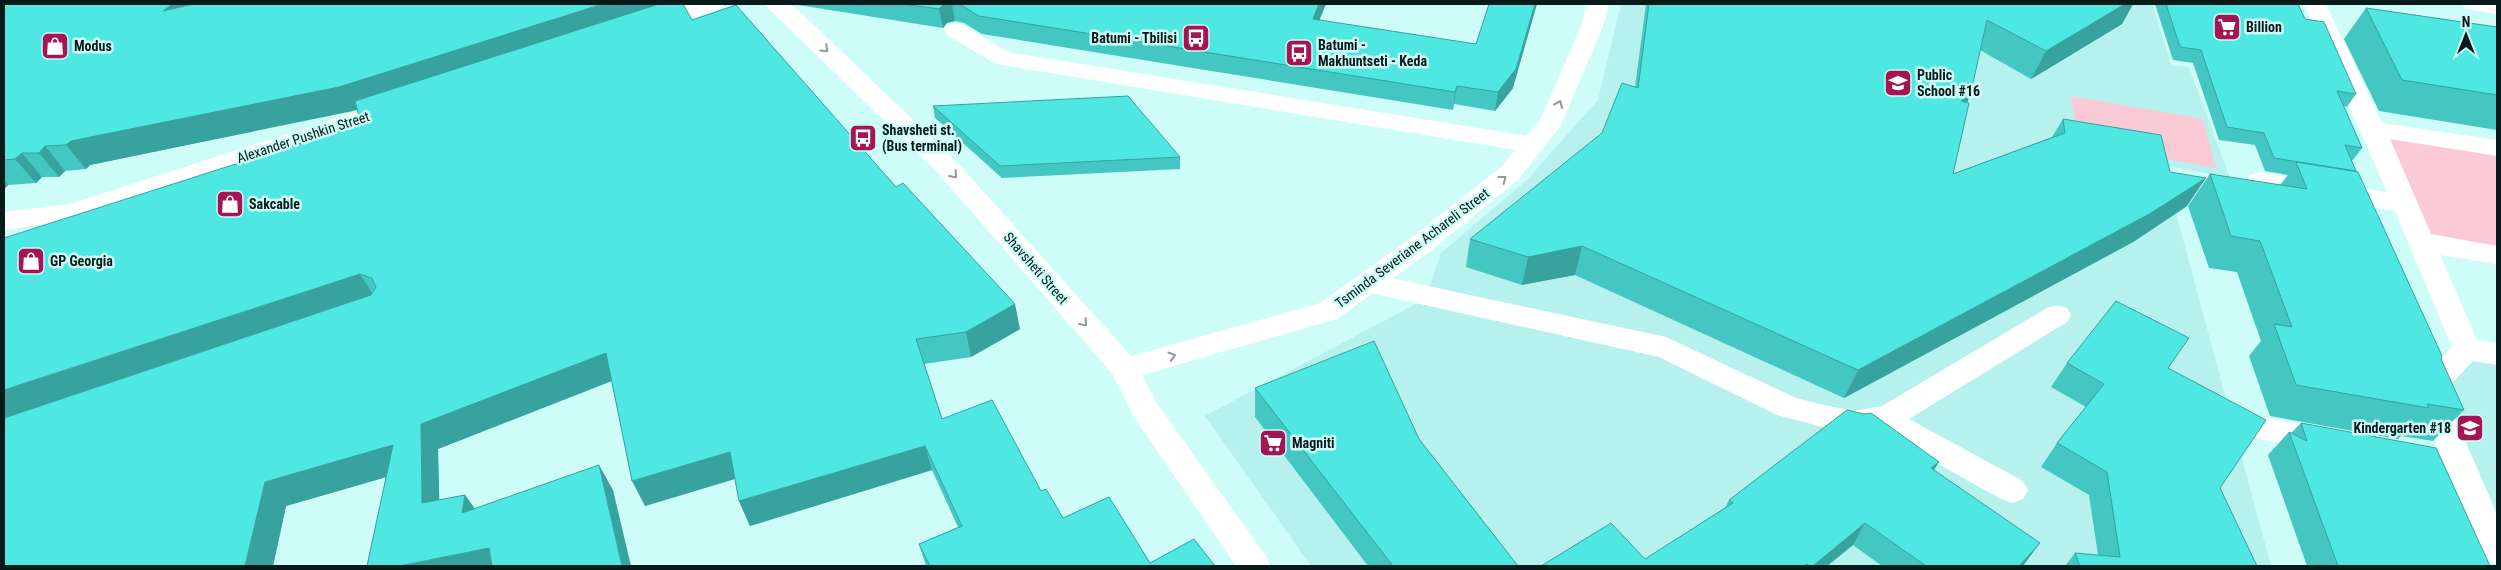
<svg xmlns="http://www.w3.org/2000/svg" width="2501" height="570" viewBox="0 0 2501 570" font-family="'Roboto Condensed',sans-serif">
<rect width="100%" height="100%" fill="#cdfcf9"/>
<g fill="#b7f1ed">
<polygon points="1621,4 2152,4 2171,65 2189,67 2230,178 2163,165 2271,566 1311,566 1205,416 1425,299 1441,253 1527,180 1598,100"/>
<polygon points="2467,349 2497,354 2497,550 2428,391"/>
</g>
<g fill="#facbd6">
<polygon points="2071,96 2203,119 2216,168 2079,144"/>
<polygon points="2373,129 2497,148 2497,255 2421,242"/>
</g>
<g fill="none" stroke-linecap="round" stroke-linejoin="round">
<g fill="#fff" fill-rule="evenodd">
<polygon points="690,4 724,4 721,9 653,29 645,27 642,22 645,17"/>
<polygon points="2304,4 2326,4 2382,123 2497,140 2497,156 2390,139 2431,234 2497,246 2497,264 2440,255 2477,340 2497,343 2497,365 2473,361 2444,392 2497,514 2497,564 2485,560 2481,550 2413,390 2418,382 2452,347 2395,211 2259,190 2250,187 2246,181 2250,175 2259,172 2387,192"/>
<polygon points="955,23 963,25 1008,52 1533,137 1542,139 1545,145 1542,151 1533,153 1002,65 994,63 947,35 944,30 947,25"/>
<polygon points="396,99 405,102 408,107 405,112 81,219 4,230 4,212 70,204"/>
<polygon points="1367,273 1666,337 1796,398 1820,404 1853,411 1882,406 2047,308 2057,305 2067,308 2071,315 2067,322 1909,419 2023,481 2028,490 2023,499 2012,503 2001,499 1879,431 1853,435 1777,415 1659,357 1357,290 1353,283 1357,276"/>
<polygon points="1125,358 1135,361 1156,402 1266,556 1270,566 1236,566 1134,417 1110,369 1115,361"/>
<polygon points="2246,414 2323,428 2334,431 2338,440 2334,449 2323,452 2235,434 2231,426 2235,418"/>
</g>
<g fill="#fff" fill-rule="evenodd">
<polygon points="764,4 789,4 798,10 956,161 1131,356 1318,304 1410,239 1501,167 1541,118 1581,26 1587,4 1609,4 1603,26 1561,125 1519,179 1428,253 1337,319 1125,380 1115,377 938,173"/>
<polygon points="2462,4 2497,4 2497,14 2465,9"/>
</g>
</g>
<g fill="#44c7c2">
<polygon points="4,4 692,20 1020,329 971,357 924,364 942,419 1041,491 1063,518 1150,563 1215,566 926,566 919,544 958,527 932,470 750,526 739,501 735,479 645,506 612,381 438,449 439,500 465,495 475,509 613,490 367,566 386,477 286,506 273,566 4,566 361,124 358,109 90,165 86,169 65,171 59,177 42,177 36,183 8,185 4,189"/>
<polygon points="792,4 1326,4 1319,20 1513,88 1495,111 1454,104 1453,110 982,34 964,23 955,21 947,23 943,28"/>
<polygon points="1646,4 2133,4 2122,24 2031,79 1980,50 1967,102 1953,174 2052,137 2063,119 2170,172 2187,206 2133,242 1844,398 1575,275 1522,285 1466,267 1470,239 1602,133 1635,87"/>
<polygon points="2155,4 2298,4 2305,19 2356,94 2347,107 2344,106 2362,148 2353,160 2351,160 2464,410 2433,441 2401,436 2398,439 2270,416 2249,356 2261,341 2237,272 2209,268 2188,206 2210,174 2280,185 2288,175 2265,171 2255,145 2219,140 2193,63 2173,60"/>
<polygon points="2366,8 2497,27 2497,130 2379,111 2344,39"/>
<polygon points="933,106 1180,157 1180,169 1002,178 935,118"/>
<polygon points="2067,363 2168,368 2220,488 2257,566 2065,566 2075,553 2098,555 2089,495 2041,467 2057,443 2086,407 2051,387"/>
<polygon points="1255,388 1419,439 1518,566 1368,566 1255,417"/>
<polygon points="2301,423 2490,566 2307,566 2268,455 2289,432 2291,433"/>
<polygon points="1934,470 2023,566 1882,566 1853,545 1827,566 1541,566 1645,559 1725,508 1729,500"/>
</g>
<g fill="#37a29e">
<polygon points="173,4 221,4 163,11"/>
<polygon points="603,4 679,4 679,6 353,111 90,165 86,169 66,145 71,141"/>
<polygon points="947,4 952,4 955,21 947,23 943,28 939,9 943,5"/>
<polygon points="1319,4 1326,4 1312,38 1313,19"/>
<polygon points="1535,4 1537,4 1513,88 1495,111 1498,92"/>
<polygon points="2125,4 2133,4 2122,24 2031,79 2046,51"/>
<polygon points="1457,86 1453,110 1455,92"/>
<polygon points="1970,96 1957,124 1961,101"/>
<polygon points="45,146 65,171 59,177 39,153"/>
<polygon points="22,153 42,177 36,183 15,159"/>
<polygon points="2206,178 2187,206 2133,242 1844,398 1858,370"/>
<polygon points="4,180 8,185 4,189"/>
<polygon points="1582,246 1575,275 1522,285 1528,257"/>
<polygon points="360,274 376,299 4,423 4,390"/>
<polygon points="1015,304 1020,329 971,357 966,332"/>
<polygon points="606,353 619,378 438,449 440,527 422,503 421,424"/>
<polygon points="393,445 411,470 286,506 273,566 245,566 265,482"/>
<polygon points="925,446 932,470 750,526 739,501"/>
<polygon points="730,452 741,477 645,506 632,481"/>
<polygon points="1939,462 1925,484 1931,468"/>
<polygon points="599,465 613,490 631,566 622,566"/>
<polygon points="465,495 482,519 462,513"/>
<polygon points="1865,523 1853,545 1827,566 1813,566"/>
<polygon points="2040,543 2023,566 2019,566"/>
<polygon points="489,548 502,566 399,566"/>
</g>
<g fill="#4fe7e1" stroke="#37a29e">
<polygon points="4,4 173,4 163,11 193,4 603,4 339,87 71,141 66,145 45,146 39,153 22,153 15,159 4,160"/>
<polygon points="659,4 683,4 692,20 736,5 896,187 903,183 1015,304 966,332 916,339 942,419 992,400 1041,491 1046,489 1063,518 1109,497 1150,563 1194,539 1215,566 930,566 919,544 962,526 925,446 739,501 730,452 632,481 606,353 421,424 422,503 465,495 462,513 599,465 622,566 492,566 489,548 399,566 367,566 393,445 265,482 245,566 4,566 4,418 371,295 376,287 372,278 360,274 4,390 4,238 361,124 355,101"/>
<polygon points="903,4 947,4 943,5 939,9"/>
<polygon points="957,4 1319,4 1313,19 1476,44 1489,4 1535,4 1516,69 1498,92 1457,86 1455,92 979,16 961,5"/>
<polygon points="1649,4 2125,4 2046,51 1987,20 1970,96 1961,101 1969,103 1953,174 2065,133 2063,119 2161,135 2170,172 2206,178 2151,213 1858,370 1582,246 1528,257 1470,239 1602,133 1622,83 1638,88"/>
<polygon points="2166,4 2298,4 2305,19 2324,22 2356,94 2337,91 2362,148 2345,145 2356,171 2274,158 2264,133 2227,127 2201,50 2180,47"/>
<polygon points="2366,8 2497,27 2497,95 2402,80"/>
<polygon points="1128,96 1180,157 1000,166 933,106"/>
<polygon points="2296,162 2358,172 2442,356 2441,359 2464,410 2427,404 2429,408 2296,385 2274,324 2292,327 2260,241 2231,236 2210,174 2307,189"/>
<polygon points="2116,301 2189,338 2168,368 2266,420 2220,488 2257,566 2080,566 2075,553 2120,557 2107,472 2057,443 2104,384 2067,363"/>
<polygon points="1374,341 1419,439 1518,566 1393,566 1255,388"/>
<polygon points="1847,410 1864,414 1871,413 1939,462 1931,468 2040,543 2019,566 1926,566 1865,523 1813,566 1810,566 1807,564 1803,566 1541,566 1611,523 1645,559 1733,503 1729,500"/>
<polygon points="2301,423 2436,448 2490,566 2338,566 2289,432 2307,441"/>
</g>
<defs><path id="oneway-chevron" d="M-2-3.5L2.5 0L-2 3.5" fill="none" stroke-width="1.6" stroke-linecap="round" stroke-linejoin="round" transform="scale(1.25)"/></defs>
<g stroke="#909898">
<use href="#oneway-chevron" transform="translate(825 49) rotate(44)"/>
<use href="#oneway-chevron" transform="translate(1559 104) rotate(-67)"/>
<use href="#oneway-chevron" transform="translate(954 175) rotate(49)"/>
<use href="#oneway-chevron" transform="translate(1503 179) rotate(-38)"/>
<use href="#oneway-chevron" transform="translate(1084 323) rotate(49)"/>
<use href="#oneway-chevron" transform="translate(1172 356) rotate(-16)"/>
</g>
<defs>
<g id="supermarket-square" transform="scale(1.4375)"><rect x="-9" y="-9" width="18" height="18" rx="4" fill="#a51453" stroke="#cdfcf9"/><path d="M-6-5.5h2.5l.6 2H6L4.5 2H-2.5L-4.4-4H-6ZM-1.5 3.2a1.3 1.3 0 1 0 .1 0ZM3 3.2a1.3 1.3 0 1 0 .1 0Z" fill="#fff"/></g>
<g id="bus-square" transform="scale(1.4375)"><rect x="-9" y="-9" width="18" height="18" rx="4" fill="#a51453" stroke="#cdfcf9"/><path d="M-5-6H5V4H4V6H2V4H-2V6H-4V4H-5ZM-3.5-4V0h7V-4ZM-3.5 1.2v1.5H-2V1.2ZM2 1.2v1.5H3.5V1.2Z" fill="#fff"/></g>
<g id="shop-square" transform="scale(1.4375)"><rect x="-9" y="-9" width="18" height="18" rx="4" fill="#a51453" stroke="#cdfcf9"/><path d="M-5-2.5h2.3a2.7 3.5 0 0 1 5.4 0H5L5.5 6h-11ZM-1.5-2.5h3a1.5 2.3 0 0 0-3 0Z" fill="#fff"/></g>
<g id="school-square" transform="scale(1.4375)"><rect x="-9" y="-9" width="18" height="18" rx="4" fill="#a51453" stroke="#cdfcf9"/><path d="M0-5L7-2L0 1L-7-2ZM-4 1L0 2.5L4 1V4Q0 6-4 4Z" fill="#fff"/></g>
</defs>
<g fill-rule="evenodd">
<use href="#supermarket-square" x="2227" y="27"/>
<use href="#bus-square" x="1196" y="38"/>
<use href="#shop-square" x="55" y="46"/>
<use href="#bus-square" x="1299" y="53"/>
<use href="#school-square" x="1898" y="83"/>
<use href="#bus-square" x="863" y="138"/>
<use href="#shop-square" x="230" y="204"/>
<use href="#shop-square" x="31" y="261"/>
<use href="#school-square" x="2470" y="428"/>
<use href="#supermarket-square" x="1273" y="443"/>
</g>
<g text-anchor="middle" stroke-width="5" stroke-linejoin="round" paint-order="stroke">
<g font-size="14" font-weight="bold" fill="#081a1a" stroke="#cdfcf9" text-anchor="start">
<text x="2246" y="32">Billion</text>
<text x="1177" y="43" text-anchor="end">Batumi - Tbilisi</text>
<text x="1318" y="50">Batumi -<tspan x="1318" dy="16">Makhuntseti - Keda</tspan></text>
<text x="74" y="51">Modus</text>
<text x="1917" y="80">Public<tspan x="1917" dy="16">School #16</tspan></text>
<text x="882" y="135">Shavsheti st.<tspan x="882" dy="16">(Bus terminal)</tspan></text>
<text x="249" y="209">Sakcable</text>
<text x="50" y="266">GP Georgia</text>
<text x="2451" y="433" text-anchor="end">Kindergarten #18</text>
<text x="1292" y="448">Magniti</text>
</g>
<g font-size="14" fill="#081a1a" stroke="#cdfcf9">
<text transform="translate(303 137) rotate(-18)" y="5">Alexander Pushkin Street</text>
<text transform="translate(1412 248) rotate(-37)" y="5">Tsminda Severiane Achareli Street</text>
<text transform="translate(1036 268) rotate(49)" y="5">Shavsheti Street</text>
</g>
</g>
<rect width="2501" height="570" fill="none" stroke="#081a1a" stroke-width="10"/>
<g transform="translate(2466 35)" stroke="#cdfcf9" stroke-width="4" paint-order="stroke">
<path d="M0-4L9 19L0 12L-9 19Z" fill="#081a1a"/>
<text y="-8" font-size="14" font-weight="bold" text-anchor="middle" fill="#081a1a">N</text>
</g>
</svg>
